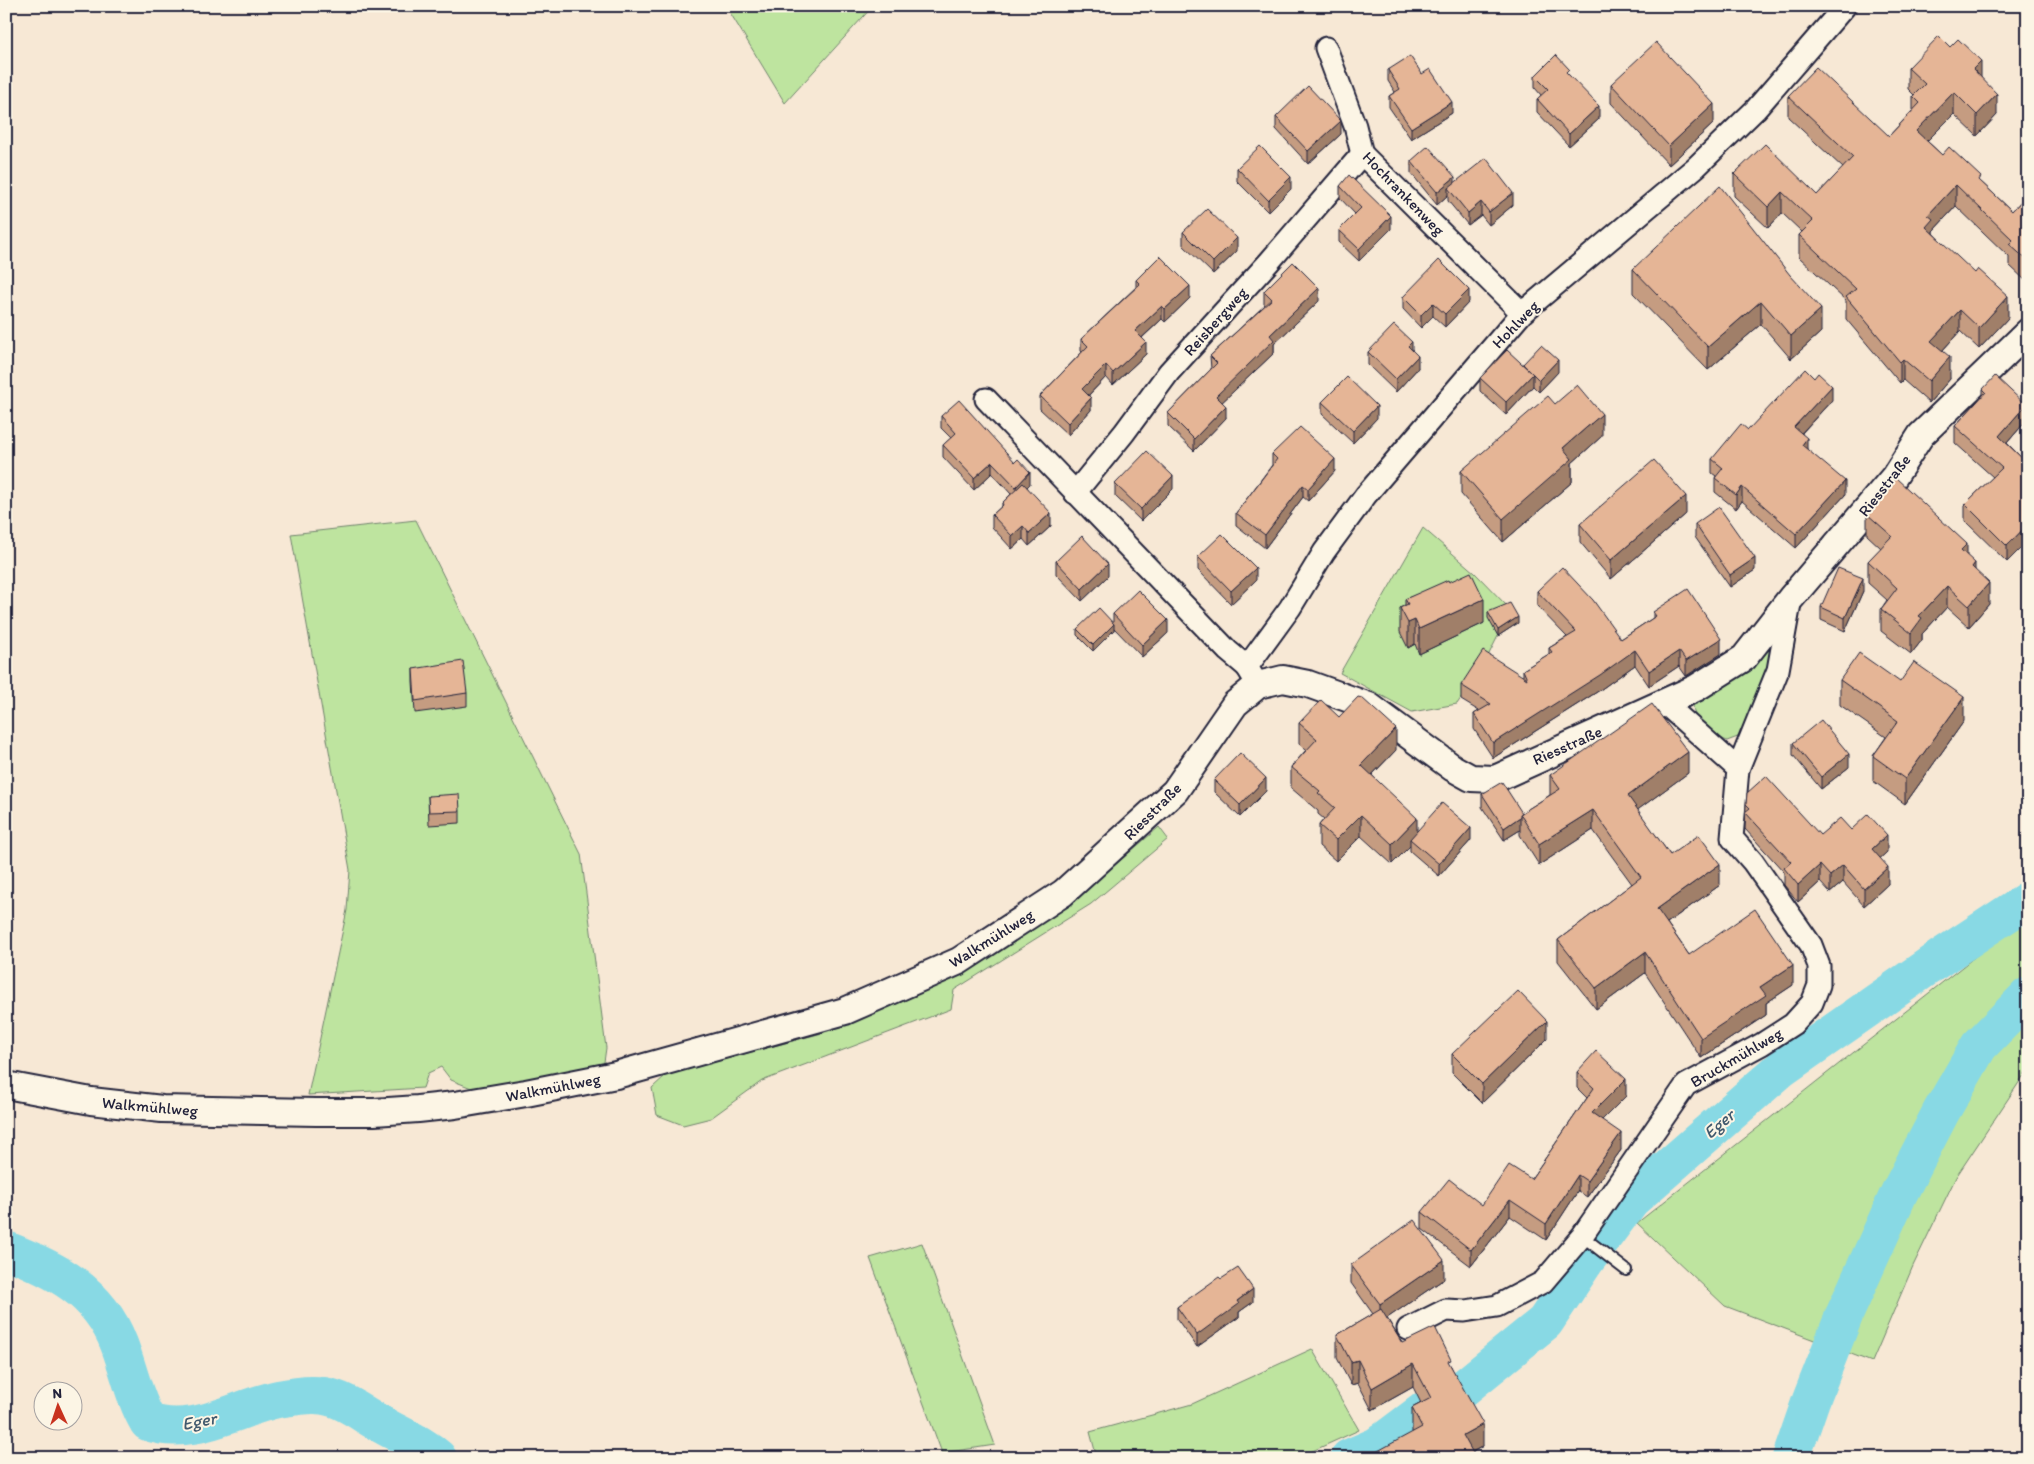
<svg xmlns="http://www.w3.org/2000/svg" width="2034" height="1464" viewBox="0 0 2034 1464" font-family="Itim,sans-serif">
<rect width="100%" height="100%" fill="#f7e8d5"/>
<filter id="ink" filterUnits="userSpaceOnUse"><feTurbulence type="fractalNoise" baseFrequency=".02" numOctaves="2"/><feDisplacementMap in="SourceGraphic" scale="10" xChannelSelector="R" yChannelSelector="G"/><feConvolveMatrix kernelMatrix="1 2 1 2 8 2 1 2 1" color-interpolation-filters="sRGB"/></filter>
<g filter="url(#ink)">
<g fill="#bee49f" stroke="#70836d">
<polygon points="726,6 873,6 785,103"/>
<polygon points="416,520 581,854 606,1048 603,1069 474,1089 451,1080 441,1067 428,1073 423,1088 308,1095 347,910 350,870 291,534"/>
<polygon points="1423,528 1475,573 1510,609 1489,618 1498,636 1483,666 1457,704 1412,712 1340,673"/>
<path d="M1766,649L1772,653L1743,735L1727,741C1712,734 1695,725 1693,706L1710,689Z"/>
<polygon points="1159,827 1168,839 1091,904 954,990 951,1009 762,1081 711,1118 683,1125 657,1115 652,1088 666,1075 822,1033 946,981 1071,903"/>
<polygon points="2028,915 2028,1069 1956,1177 1913,1266 1872,1362 1725,1306 1637,1223"/>
<polygon points="922,1243 995,1445 942,1453 870,1258"/>
<polygon points="1312,1349 1359,1430 1297,1458 1097,1458 1090,1432 1192,1404"/>
</g>
<g fill="none" stroke-linecap="round" stroke-linejoin="round">
<g stroke="#88d9e4" stroke-width="38">
<path d="M6,1250C55,1269 99,1291 119,1344C129,1370 134,1398 148,1422C193,1438 235,1408 278,1399C292,1397 310,1393 324,1396C344,1399 361,1413 379,1423C399,1435 420,1442 438,1458"/>
<polyline points="1455,1395 1545,1322 1584,1263 1631,1200 1781,1069 1943,956 2028,900"/>
<polyline points="1349,1458 1377,1446 1425,1410"/>
<polyline points="1791,1458 1811,1400 1845,1313 1899,1193 1941,1112 1979,1046 2028,996"/>
</g>
<g stroke="#22223b" stroke-width="14">
<polyline id="service" points="1582,1236 1626,1270"/>
</g>
<g stroke="#22223b" stroke-width="25">
<g id="minor">
<polyline points="1326,48 1355,126 1362,154 1522,313"/>
<polyline points="986,399 1228,651 1247,667"/>
<polyline points="1075,493 1124,433 1169,372 1269,262 1362,154"/>
<polyline points="1258,685 1247,667 1290,608 1324,552 1366,495 1522,313 1696,167 1756,109 1845,6"/>
<polyline points="1738,769 1778,670 1791,598"/>
<polyline points="1408,1329 1446,1310 1465,1311 1497,1306 1543,1282 1582,1236 1686,1085 1762,1044 1793,1024 1812,1003 1819,985 1819,966 1811,945 1753,862 1732,838 1738,769 1663,702"/>
</g>
</g>
<g stroke="#22223b" stroke-width="30">
<polyline id="tertiary" points="6,1085 91,1101 162,1109 316,1112 374,1112 418,1109 455,1105 526,1093 616,1075 845,1011 959,961 1063,893 1175,791 1235,704 1258,685 1283,679 1308,684 1369,706 1453,768 1471,778 1495,779 1696,688 1744,658 1791,598 1894,477 1921,435 2028,332"/>
</g>
<use href="#service" stroke="#fcf5e5" stroke-width="10"/>
<use href="#minor" stroke="#fcf5e5" stroke-width="21"/>
<use href="#tertiary" stroke="#fcf5e5" stroke-width="26"/>
</g>
<g fill="#c59c81" stroke="#22223b">
<polygon points="1908,68 1981,77 1997,115 1977,136 1954,114 1927,141 1942,155 1981,182 2012,211 2028,194 2028,283 2009,265 2009,257 1956,206 1933,231 1933,233 2008,318 1979,349 1960,331 1942,351 1950,379 1929,403 1903,380 1900,383 1846,319 1846,301 1799,257 1799,235 1802,232 1782,213 1768,228 1734,196 1734,174 1817,195 1843,168 1788,117 1788,96 1889,136 1913,110 1913,96 1914,95 1908,89"/>
<polygon points="1388,70 1422,74 1452,113 1411,139 1389,107 1389,96 1395,92 1388,81"/>
<polygon points="1569,75 1599,119 1569,146 1537,112 1537,99 1541,95 1535,88 1535,76"/>
<polygon points="1611,84 1714,123 1669,165 1611,103"/>
<polygon points="1276,117 1341,134 1308,164 1276,129"/>
<polygon points="1411,161 1455,183 1513,205 1489,225 1481,215 1468,225 1448,201 1448,195 1437,205 1411,173"/>
<polygon points="1237,168 1291,189 1268,212 1237,181"/>
<polygon points="1340,186 1391,229 1359,261 1339,242 1339,230 1355,214 1340,198"/>
<polygon points="1183,232 1237,251 1213,274 1183,245"/>
<polygon points="1633,269 1790,275 1821,332 1791,359 1761,324 1708,370 1633,293"/>
<polygon points="1136,280 1190,298 1165,322 1162,319 1142,338 1146,354 1113,385 1106,377 1089,395 1091,410 1068,435 1040,409 1040,396 1082,352 1081,351 1081,339 1136,287"/>
<polygon points="1264,291 1319,301 1274,344 1274,353 1222,402 1226,418 1194,451 1168,426 1168,413 1211,369 1210,356 1265,305 1264,304"/>
<polygon points="1403,297 1469,302 1445,327 1433,316 1421,328 1403,309"/>
<polygon points="1412,349 1418,368 1396,392 1368,365 1368,352"/>
<polygon points="1523,364 1558,372 1539,392 1533,386 1506,415 1480,391 1480,378"/>
<polygon points="1983,389 2026,421 2007,443 2028,464 2007,562 1965,521 1965,504 1993,477 1955,443 1955,426 1983,395"/>
<polygon points="1832,400 1802,433 1807,449 1845,495 1796,548 1742,501 1736,509 1715,492 1715,478 1716,476 1712,473 1712,459 1748,430"/>
<polygon points="1322,402 1377,418 1353,443 1322,414"/>
<polygon points="1555,404 1602,436 1572,463 1572,482 1503,542 1461,494 1461,471"/>
<polygon points="941,416 1030,484 1027,487 1051,526 1029,546 1023,539 1012,549 992,527 992,515 1002,506 1002,503 1011,494 992,473 974,490 943,457 943,445 951,438 941,428"/>
<polygon points="1272,454 1335,471 1308,501 1303,497 1265,548 1236,525 1236,513 1272,465"/>
<polygon points="1115,484 1173,489 1141,521 1115,496"/>
<polygon points="1870,507 1967,556 1975,570 1989,604 1969,627 1947,607 1922,634 1922,640 1911,654 1881,631 1881,609 1887,600 1868,583 1868,561 1881,548 1867,535 1867,514 1870,511"/>
<polygon points="1686,514 1611,579 1580,542 1580,524"/>
<polygon points="1695,524 1755,570 1730,587 1695,537"/>
<polygon points="1198,557 1256,580 1231,604 1198,570"/>
<polygon points="1056,561 1108,576 1082,601 1056,574"/>
<polygon points="1449,582 1484,623 1419,654 1415,644 1408,648 1400,632 1400,608 1405,605 1405,599"/>
<polygon points="1537,591 1621,639 1653,618 1653,612 1721,654 1686,676 1679,666 1649,686 1635,665 1600,690 1493,758 1474,729 1474,714 1479,711 1461,700 1461,685 1523,676 1523,670 1549,654 1549,648 1567,637 1537,606"/>
<polygon points="1863,591 1845,631 1821,620 1821,607"/>
<polygon points="1488,612 1518,623 1498,636 1488,618"/>
<polygon points="1113,614 1168,633 1142,657 1114,628 1114,630 1093,651 1077,635 1077,629 1113,622"/>
<polygon points="413,669 467,693 467,706 415,713 413,681"/>
<polygon points="1840,680 1964,721 1905,804 1873,781 1873,756 1886,737 1840,705"/>
<polygon points="1339,717 1396,750 1372,775 1417,831 1471,840 1439,876 1410,851 1410,846 1392,864 1361,836 1336,861 1319,846 1319,825 1324,819 1318,814 1318,811 1291,788 1291,767 1306,750 1299,744 1299,723"/>
<polygon points="1793,743 1849,767 1821,789 1793,755"/>
<polygon points="1688,773 1637,810 1670,855 1720,885 1667,923 1689,955 1793,985 1766,1003 1766,1015 1701,1058 1645,973 1596,1009 1558,961 1558,940 1632,884 1593,830 1539,865 1520,835 1520,830 1504,840 1482,807 1482,794 1522,813 1550,795 1550,775"/>
<polygon points="1214,780 1266,791 1240,817 1214,792"/>
<polygon points="428,796 460,811 460,823 429,825"/>
<polygon points="1746,804 1820,835 1851,830 1887,852 1880,858 1888,884 1864,906 1843,882 1830,893 1820,882 1798,902 1784,885 1784,872 1745,829"/>
<polygon points="1547,1039 1482,1103 1452,1073 1452,1054"/>
<polygon points="1577,1072 1626,1096 1602,1120 1621,1150 1587,1197 1578,1191 1546,1240 1510,1216 1471,1266 1422,1229 1422,1212 1482,1205 1531,1179 1587,1098 1577,1088"/>
<polygon points="1351,1265 1444,1279 1387,1318 1402,1343 1451,1366 1483,1446 1473,1452 1474,1458 1412,1432 1412,1408 1421,1403 1413,1387 1372,1410 1358,1383 1351,1385 1337,1358 1337,1335 1373,1314 1351,1283"/>
<polygon points="1221,1279 1253,1302 1239,1312 1239,1317 1197,1347 1177,1319 1177,1307"/>
</g>
<g fill="#a07f69" stroke="#22223b">
<polygon points="1981,61 1981,82 1973,69"/>
<polygon points="1954,92 1954,114 1916,152 1916,131"/>
<polygon points="1997,94 1997,115 1977,136 1977,115"/>
<polygon points="1452,102 1452,113 1411,139 1411,128"/>
<polygon points="1714,104 1714,123 1669,165 1669,146"/>
<polygon points="1599,106 1599,119 1569,146 1569,134"/>
<polygon points="1341,121 1341,134 1308,164 1308,151"/>
<polygon points="1291,177 1291,189 1268,212 1268,200"/>
<polygon points="1455,177 1455,190 1448,188 1448,195 1437,205 1437,192"/>
<polygon points="1956,185 1956,206 1933,231 1933,241 1926,227 1928,215"/>
<polygon points="1782,192 1782,213 1768,228 1768,207"/>
<polygon points="1513,193 1513,205 1489,225 1489,212"/>
<polygon points="1481,202 1481,215 1468,225 1468,213"/>
<polygon points="1391,216 1391,229 1359,261 1359,249"/>
<polygon points="1237,238 1237,251 1213,274 1213,262"/>
<polygon points="1190,286 1190,298 1165,322 1165,309"/>
<polygon points="1319,288 1319,301 1274,344 1274,353 1216,408 1216,396 1270,335"/>
<polygon points="1469,290 1469,302 1445,327 1445,314"/>
<polygon points="2008,296 2008,318 1979,349 1979,328"/>
<polygon points="1761,301 1761,324 1708,370 1708,347"/>
<polygon points="1433,303 1433,316 1421,328 1421,315"/>
<polygon points="1162,306 1162,319 1135,344 1135,331"/>
<polygon points="1821,309 1821,332 1791,359 1791,336"/>
<polygon points="1960,310 1960,331 1931,363 1931,341"/>
<polygon points="1146,342 1146,354 1113,385 1113,373"/>
<polygon points="1412,342 1412,354 1408,346"/>
<polygon points="1418,356 1418,368 1396,392 1396,379"/>
<polygon points="1950,357 1950,379 1929,403 1929,381"/>
<polygon points="1903,359 1903,380 1900,383 1900,362"/>
<polygon points="1558,360 1558,372 1539,392 1539,380"/>
<polygon points="1106,365 1106,377 1082,402 1082,389"/>
<polygon points="1533,374 1533,386 1506,415 1506,402"/>
<polygon points="1832,386 1832,400 1794,441 1794,427"/>
<polygon points="1091,398 1091,410 1068,435 1068,423"/>
<polygon points="2026,405 2026,421 1999,452 1999,436"/>
<polygon points="1226,406 1226,418 1194,451 1194,439"/>
<polygon points="1377,406 1377,418 1353,443 1353,431"/>
<polygon points="1602,414 1602,436 1572,463 1572,482 1503,542 1503,519 1563,448"/>
<polygon points="1807,438 1807,452 1802,445"/>
<polygon points="1335,459 1335,471 1308,501 1308,489"/>
<polygon points="992,462 992,473 974,490 974,478"/>
<polygon points="1030,472 1030,484 1016,498 1016,487"/>
<polygon points="1173,476 1173,489 1141,521 1141,509"/>
<polygon points="1845,481 1845,495 1796,548 1796,534"/>
<polygon points="1303,485 1303,497 1265,548 1265,535"/>
<polygon points="1742,487 1742,501 1736,509 1736,495"/>
<polygon points="1686,496 1686,514 1611,579 1611,560"/>
<polygon points="1051,513 1051,526 1029,546 1029,533"/>
<polygon points="2028,524 2028,541 2007,562 2007,546"/>
<polygon points="1023,526 1023,539 1012,549 1012,536"/>
<polygon points="1967,544 1967,565 1961,550"/>
<polygon points="1755,558 1755,570 1730,587 1730,575"/>
<polygon points="1975,563 1975,584 1972,567"/>
<polygon points="1108,564 1108,576 1082,601 1082,589"/>
<polygon points="1256,568 1256,580 1231,604 1231,591"/>
<polygon points="1863,578 1863,591 1845,631 1845,618"/>
<polygon points="1989,583 1989,604 1969,627 1969,606"/>
<polygon points="1947,586 1947,607 1922,634 1922,640 1911,654 1911,633 1919,616"/>
<polygon points="1484,599 1484,623 1419,654 1419,629"/>
<polygon points="1518,617 1518,623 1498,636 1498,630"/>
<polygon points="1168,620 1168,633 1142,657 1142,645"/>
<polygon points="1415,620 1415,644 1408,648 1408,623"/>
<polygon points="1114,624 1114,630 1093,651 1093,645"/>
<polygon points="1721,639 1721,654 1686,676 1686,661"/>
<polygon points="1635,650 1635,665 1600,690 1493,758 1493,743"/>
<polygon points="1679,651 1679,666 1649,686 1649,671"/>
<polygon points="1964,697 1964,721 1905,804 1905,779"/>
<polygon points="1396,729 1396,750 1361,786 1361,765"/>
<polygon points="1688,752 1688,773 1628,817 1628,796"/>
<polygon points="1849,754 1849,767 1821,789 1821,777"/>
<polygon points="1266,778 1266,791 1240,817 1240,805"/>
<polygon points="1593,810 1593,830 1539,865 1539,844"/>
<polygon points="1361,815 1361,836 1336,861 1336,840"/>
<polygon points="1520,817 1520,830 1504,840 1504,828"/>
<polygon points="1417,818 1417,838 1410,839 1410,846 1392,864 1392,844"/>
<polygon points="1471,828 1471,840 1439,876 1439,864"/>
<polygon points="1887,835 1887,852 1872,866 1872,849"/>
<polygon points="1720,864 1720,885 1657,930 1657,909"/>
<polygon points="1820,865 1820,882 1798,902 1798,885"/>
<polygon points="1843,865 1843,882 1830,893 1830,876"/>
<polygon points="1888,867 1888,884 1864,906 1864,889"/>
<polygon points="1645,952 1645,973 1596,1009 1596,988"/>
<polygon points="1793,965 1793,985 1766,1003 1766,1015 1701,1058 1701,1038 1760,987"/>
<polygon points="1547,1021 1547,1039 1482,1103 1482,1084"/>
<polygon points="1626,1079 1626,1096 1592,1130 1592,1113"/>
<polygon points="1621,1133 1621,1150 1587,1197 1587,1181"/>
<polygon points="1578,1175 1578,1191 1546,1240 1546,1224"/>
<polygon points="1510,1200 1510,1216 1471,1266 1471,1250"/>
<polygon points="1444,1260 1444,1279 1380,1323 1380,1304"/>
<polygon points="1253,1289 1253,1302 1239,1312 1239,1317 1197,1347 1197,1335 1237,1301"/>
<polygon points="1358,1360 1358,1383 1351,1385 1351,1362"/>
<polygon points="1413,1364 1413,1387 1372,1410 1372,1388"/>
<polygon points="1483,1424 1483,1446 1463,1457 1463,1435"/>
</g>
<g fill="#e5b596" stroke="#22223b">
<polygon points="1939,36 1950,47 1958,39 1981,61 1973,69 1997,94 1977,115 1954,92 1916,131 1942,155 1949,147 1981,177 1979,180 2012,211 2028,194 2028,261 2009,244 2013,240 1956,185 1928,215 1933,219 1926,227 1975,273 1978,269 2008,296 1979,328 1960,310 1931,341 1950,357 1929,381 1903,359 1900,362 1846,297 1856,289 1799,235 1813,221 1782,192 1768,207 1734,174 1765,144 1817,195 1853,157 1788,96 1816,67 1889,136 1920,103 1913,96 1925,84 1908,68"/>
<polygon points="1656,42 1714,104 1669,146 1611,84"/>
<polygon points="1556,55 1569,69 1566,72 1599,106 1569,134 1537,99 1548,89 1535,76"/>
<polygon points="1410,56 1422,74 1430,69 1452,102 1411,128 1389,96 1400,89 1388,70"/>
<polygon points="1308,86 1341,121 1308,151 1276,117"/>
<polygon points="1260,146 1291,177 1268,200 1237,168"/>
<polygon points="1428,146 1455,177 1437,192 1411,161"/>
<polygon points="1486,158 1513,193 1489,212 1481,202 1468,213 1448,188"/>
<polygon points="1349,175 1391,216 1359,249 1339,230 1361,208 1340,186"/>
<polygon points="1720,186 1790,275 1821,309 1791,336 1761,301 1708,347 1633,269"/>
<polygon points="1207,209 1237,238 1213,262 1183,232"/>
<polygon points="1160,256 1190,286 1165,309 1162,306 1135,331 1146,342 1113,373 1106,365 1082,389 1091,398 1068,423 1040,396 1088,346 1081,339 1140,284 1136,280"/>
<polygon points="1439,260 1469,290 1445,314 1433,303 1421,315 1403,297"/>
<polygon points="1293,262 1319,288 1270,335 1274,340 1216,396 1226,406 1194,439 1168,413 1217,363 1210,356 1272,299 1264,291"/>
<polygon points="1394,325 1412,342 1408,346 1418,356 1396,379 1368,352"/>
<polygon points="1541,345 1558,360 1539,380 1523,364"/>
<polygon points="1507,350 1533,374 1506,402 1480,378"/>
<polygon points="1805,369 1814,378 1818,373 1832,386 1794,427 1807,438 1802,445 1845,481 1796,534 1742,487 1736,495 1715,478 1723,468 1712,459 1741,424 1748,430"/>
<polygon points="1995,376 2026,405 1999,436 2028,464 2028,524 2007,546 1965,504 2002,468 1955,426 1986,392 1983,389"/>
<polygon points="1347,377 1377,406 1353,431 1322,402"/>
<polygon points="1577,385 1602,414 1563,448 1572,459 1503,519 1461,471 1548,396 1555,404"/>
<polygon points="959,400 1015,462 1018,459 1030,472 1016,487 992,462 974,478 943,445 956,433 941,416"/>
<polygon points="1300,427 1335,459 1308,489 1303,485 1265,535 1236,513 1277,459 1272,454"/>
<polygon points="1147,451 1173,476 1141,509 1115,484"/>
<polygon points="1654,460 1686,496 1611,560 1580,524"/>
<polygon points="1896,478 1967,544 1961,550 1975,563 1972,567 1989,583 1969,606 1947,586 1919,616 1922,618 1911,633 1881,609 1897,588 1868,561 1892,536 1867,514 1872,509 1870,507"/>
<polygon points="1023,483 1051,513 1029,533 1023,526 1012,536 992,515 1003,505 1002,503"/>
<polygon points="1719,507 1755,558 1730,575 1695,524"/>
<polygon points="1222,534 1256,568 1231,591 1198,557"/>
<polygon points="1082,536 1108,564 1082,589 1056,561"/>
<polygon points="1562,567 1593,600 1621,639 1656,616 1653,612 1688,589 1721,639 1686,661 1679,651 1649,671 1635,650 1600,675 1493,743 1474,714 1491,704 1461,685 1483,651 1527,679 1523,670 1552,652 1549,648 1576,632 1537,591"/>
<polygon points="1838,568 1863,578 1845,618 1821,607"/>
<polygon points="1471,572 1484,599 1419,629 1415,620 1408,623 1400,608 1408,604 1405,599 1448,580 1449,582"/>
<polygon points="1138,590 1168,620 1142,645 1113,614"/>
<polygon points="1510,603 1518,617 1498,630 1488,612"/>
<polygon points="1099,608 1114,624 1093,645 1077,629"/>
<polygon points="1859,653 1900,682 1914,662 1964,697 1905,779 1873,756 1898,721 1840,680"/>
<polygon points="463,661 467,693 415,701 413,669"/>
<polygon points="1358,697 1362,698 1396,729 1361,765 1417,818 1392,844 1361,815 1336,840 1319,825 1335,808 1318,793 1320,791 1291,767 1317,739 1299,723 1321,700 1339,717"/>
<polygon points="1652,704 1688,752 1628,796 1670,855 1699,835 1720,864 1657,909 1689,955 1755,909 1793,965 1760,987 1766,995 1701,1038 1645,952 1596,988 1558,940 1641,877 1593,810 1539,844 1520,814 1560,789 1550,775"/>
<polygon points="1821,720 1849,754 1821,777 1793,743"/>
<polygon points="1240,753 1266,778 1240,805 1214,780"/>
<polygon points="1766,776 1820,835 1840,818 1851,830 1868,814 1887,835 1872,849 1888,867 1864,889 1843,865 1830,876 1820,865 1798,885 1784,868 1791,862 1745,812 1750,808 1746,804 1747,793"/>
<polygon points="1502,782 1522,813 1520,814 1520,817 1504,828 1482,794"/>
<polygon points="459,794 460,811 429,812 428,796"/>
<polygon points="1442,803 1471,828 1439,864 1410,839"/>
<polygon points="1518,991 1547,1021 1482,1084 1452,1054"/>
<polygon points="1596,1051 1626,1079 1592,1113 1621,1133 1587,1181 1578,1175 1546,1224 1510,1200 1471,1250 1422,1212 1449,1179 1482,1205 1509,1165 1531,1179 1594,1088 1577,1072"/>
<polygon points="1414,1220 1444,1260 1380,1304 1351,1265"/>
<polygon points="1238,1268 1253,1289 1237,1301 1239,1304 1197,1335 1177,1307 1219,1277 1221,1279"/>
<polygon points="1381,1309 1402,1343 1435,1327 1451,1360 1448,1361 1483,1424 1463,1435 1474,1455 1469,1458 1365,1458 1422,1427 1412,1408 1431,1398 1413,1364 1372,1388 1358,1360 1351,1362 1337,1335"/>
</g>
</g>
<g text-anchor="middle" stroke-width="4" stroke-linejoin="round" paint-order="stroke">
<g font-size="16" fill="#22223b" stroke="#fcf5e5">
<text transform="translate(1404 193) rotate(46)" y="6">Hochrankenweg</text>
<text transform="translate(1215 321) rotate(-48)" y="6">Reisbergweg</text>
<text transform="translate(1515 324) rotate(-46)" y="6">Hohlweg</text>
<text transform="translate(1884 485) rotate(-52)" y="6">Riesstraße</text>
<text transform="translate(1567 745) rotate(-24)" y="6">Riesstraße</text>
<text transform="translate(1152 811) rotate(-45)" y="6">Riesstraße</text>
<text transform="translate(991 938) rotate(-32)" y="6">Walkmühlweg</text>
<text transform="translate(1736 1057) rotate(-30)" y="6">Bruckmühlweg</text>
<text transform="translate(553 1087) rotate(-11)" y="6">Walkmühlweg</text>
<text transform="translate(150 1106) rotate(5)" y="6">Walkmühlweg</text>
</g>
<g font-size="18" font-style="italic" fill="#41596e" stroke="#fcf5e5">
<text transform="translate(1719 1124) rotate(-41)" y="6">Eger</text>
<text transform="translate(199 1421) rotate(-11)" y="6">Eger</text>
</g>
</g>
<rect width="2034" height="1464" fill="none" stroke="#fcf5e5" stroke-width="25"/>
<rect x="12" y="12" width="2009" height="1439" fill="none" stroke="#22223b" stroke-width="2" filter="url(#ink)"/>
<g transform="translate(58 1406) rotate(357)"><circle r="24" fill="#fcf5e5" stroke="#a5a1a1"/>
<path d="M0-4L9 19L0 12L-9 19Z" fill="#c8321e"/>
<text y="-8" font-size="14" font-weight="bold" text-anchor="middle" fill="#22223b">N</text>
</g>
</svg>
